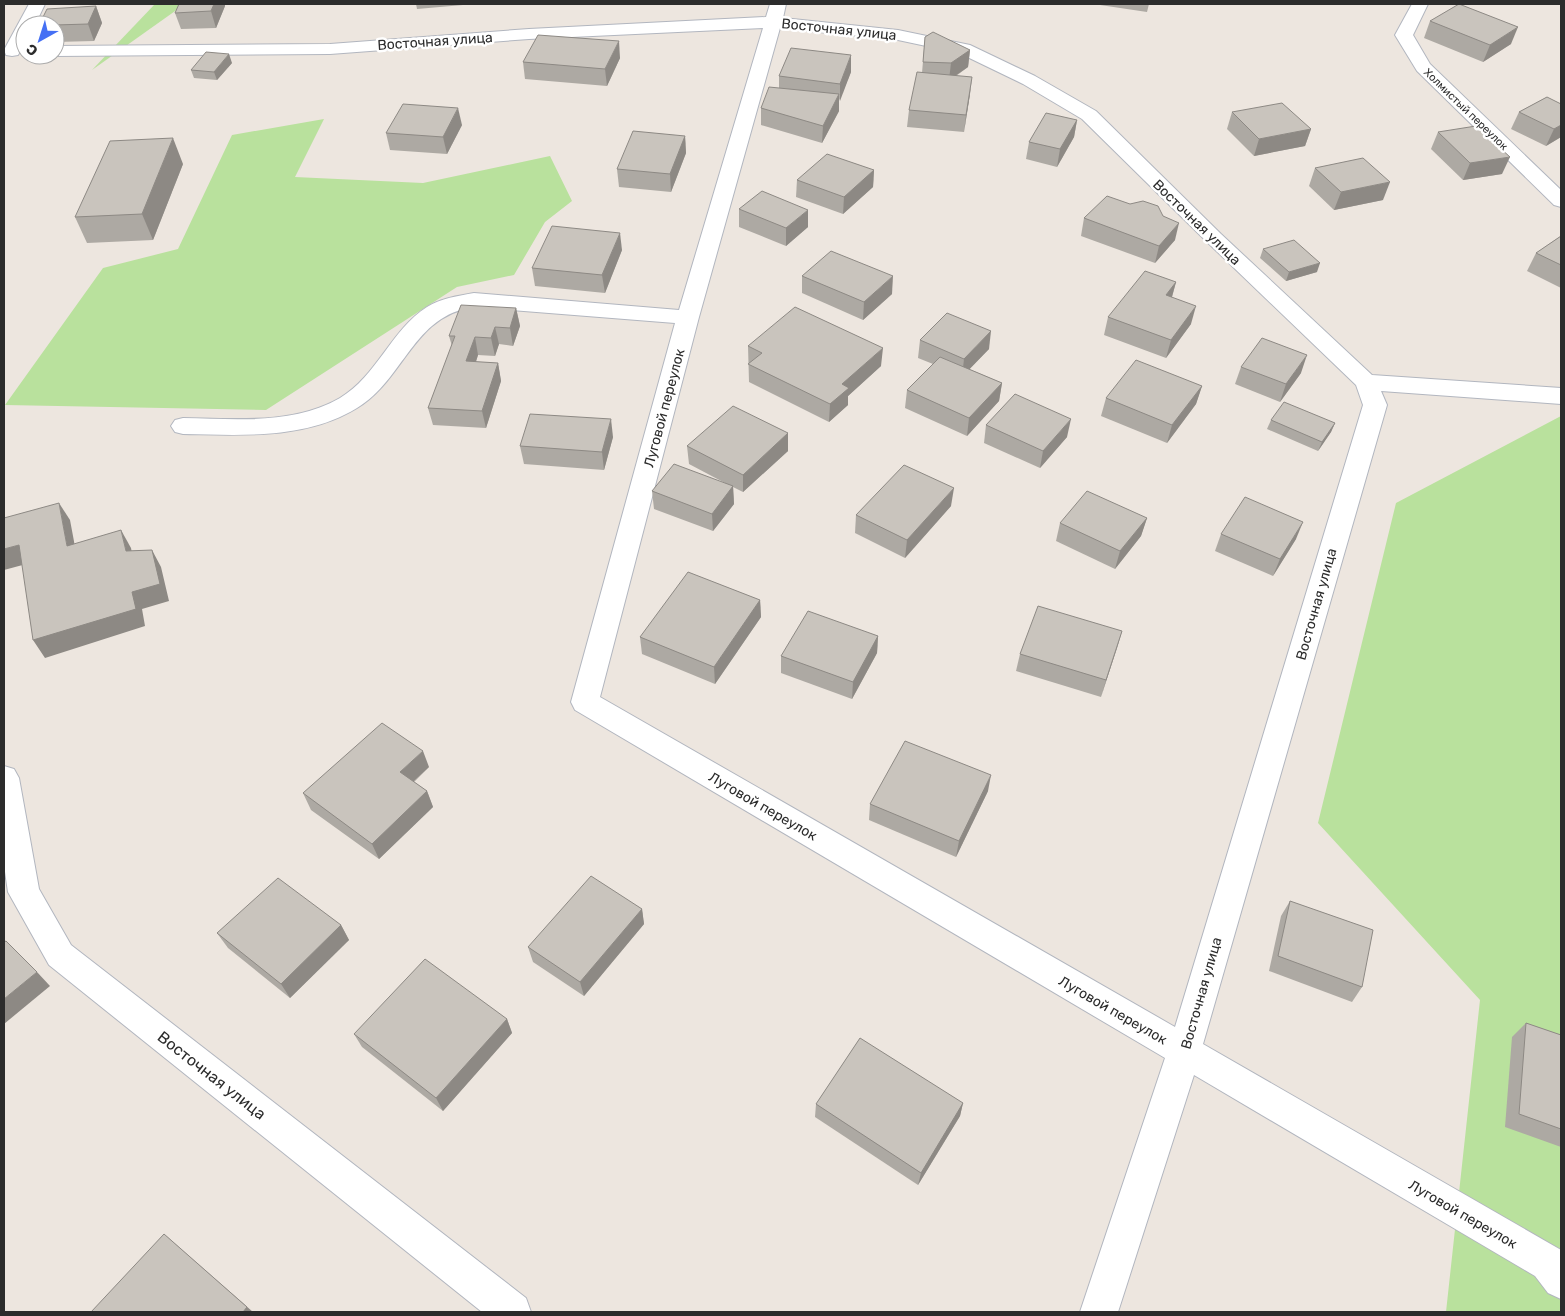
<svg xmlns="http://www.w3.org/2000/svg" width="1565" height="1316" viewBox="0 0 1565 1316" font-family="Rubik,sans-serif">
<rect width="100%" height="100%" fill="#ede6df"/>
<g fill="#b9e19d">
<polygon points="155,4 185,4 92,70"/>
<polygon points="324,119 295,177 423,183 550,156 572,201 545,222 514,275 457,287 266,410 5,405 103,268 178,249 232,135"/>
<polygon points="1561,416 1561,1312 1446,1312 1480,1000 1318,823 1396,503"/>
</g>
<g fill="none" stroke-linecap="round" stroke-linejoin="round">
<g stroke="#b2b6bf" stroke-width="2">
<g id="minor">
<polygon points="29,4 45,4 35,25 25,25 25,43 18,55 12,56 6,55 4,50"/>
<path d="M770,4H786L783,18L898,30L970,45L1035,76L1096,111L1221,234L1372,375L1561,388V404L1381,391L1387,405L1203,1044L1561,1250V1299L1548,1293L1535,1276L1194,1075L1118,1312H1080L1165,1058L575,710L571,702L675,323L474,307C413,315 404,380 357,408C305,440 241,435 183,434L175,432L171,426L175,420L183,418C235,419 293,425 340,398C377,376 391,330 427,307C441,298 458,296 474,293L679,310L763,28L529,39L330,54L55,56L50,55H55V46L330,44L529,29L766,17ZM780,28L898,40L959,53L1023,84L1082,119L1207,242L1356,385L1363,405L1175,1027L600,697L699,317Z"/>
<polygon points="1412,4 1428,4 1413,35 1430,64 1561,190 1561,207 1554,205 1417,71 1395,35"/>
<polygon points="4,766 14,769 19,778 39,889 71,945 526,1298 531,1312 482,1312 49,965 8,892 4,865"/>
</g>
</g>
<use href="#minor" fill="#fff" fill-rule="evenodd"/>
</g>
<g fill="#ada9a3">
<polygon points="416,4 463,4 463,5 417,9"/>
<polygon points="1100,4 1149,4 1147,12 1100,5"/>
<polygon points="96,6 102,23 94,41 55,42 55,25"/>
<polygon points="225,6 216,28 181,29 175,13"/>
<polygon points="1430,21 1511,44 1483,62 1424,38"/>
<polygon points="925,37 970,50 968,67 956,76 970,94 964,132 907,127 909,110 922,73"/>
<polygon points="620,58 607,86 525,79 523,62"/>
<polygon points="232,63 217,80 194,78 191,70"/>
<polygon points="851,72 839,101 839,111 822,143 761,125 761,108 779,88 779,76"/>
<polygon points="1547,97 1561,137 1546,146 1511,129 1519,112"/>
<polygon points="1232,112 1311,129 1305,146 1254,156 1227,129"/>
<polygon points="1077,120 1074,137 1057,167 1026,159 1029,142"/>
<polygon points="462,125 447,154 390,150 386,133"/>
<polygon points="1438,132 1502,174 1463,180 1431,149"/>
<polygon points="685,136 686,153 671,192 619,187 617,169"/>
<polygon points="183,164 153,240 87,243 75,217"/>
<polygon points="1315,168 1383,200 1334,210 1309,186"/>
<polygon points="874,170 873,187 843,214 796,197 797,180"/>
<polygon points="1130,204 1175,240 1155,263 1081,236 1084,218"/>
<polygon points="739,209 808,227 786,246 739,227"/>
<polygon points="1561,236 1561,288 1527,271 1536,253"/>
<polygon points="1263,249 1317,272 1286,281 1260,258"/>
<polygon points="622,250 605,293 535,286 532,268"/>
<polygon points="802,276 892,294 863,320 802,293"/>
<polygon points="1176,282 1172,297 1191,324 1166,358 1104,335 1108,317"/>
<polygon points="516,308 520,326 513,346 499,344 495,356 478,355 476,362 498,363 501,381 486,428 433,425 428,408 452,346 449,336"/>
<polygon points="920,340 989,349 969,369 1002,383 999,401 967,436 905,408 907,390 933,364 918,358"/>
<polygon points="748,346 881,366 848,396 848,405 829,422 749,382"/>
<polygon points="1241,367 1301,373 1280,402 1235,384"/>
<polygon points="1202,386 1196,404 1167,443 1101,416 1106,398"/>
<polygon points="1271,420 1335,423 1331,432 1318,451 1267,429"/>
<polygon points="986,425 1067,437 1040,468 984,443"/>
<polygon points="788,433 788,451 743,492 733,487 734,504 713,531 654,509 652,491 725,483 689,464 687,446"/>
<polygon points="613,437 604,470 524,464 520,446"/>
<polygon points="951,506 905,558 855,533 856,515"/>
<polygon points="1147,518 1141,536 1115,569 1056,541 1060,523"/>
<polygon points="1221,534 1296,539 1273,576 1215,551"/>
<polygon points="760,600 761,617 715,684 642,654 640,637"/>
<polygon points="1122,631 1101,697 1016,671 1020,654"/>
<polygon points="878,636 877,653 852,699 781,673 781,656"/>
<polygon points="429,767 414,782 427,791 433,807 379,859 311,810 303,793"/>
<polygon points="988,791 956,857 869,820 870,804"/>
<polygon points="1290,901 1362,987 1352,1002 1269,971 1281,916"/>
<polygon points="642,909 644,924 584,996 533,962 528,947"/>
<polygon points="341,925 349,940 290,998 228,948 217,933"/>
<polygon points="507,1019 512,1033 443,1111 362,1047 354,1034"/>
<polygon points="1526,1023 1561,1035 1561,1147 1505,1127 1512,1037"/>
<polygon points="963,1103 960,1116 918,1185 815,1117 816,1104"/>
</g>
<g fill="#8d8984">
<polygon points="214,4 225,4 225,6 216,28 211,11"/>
<polygon points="96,6 102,23 94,41 88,24"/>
<polygon points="1518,27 1511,44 1483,62 1490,45"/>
<polygon points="619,41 620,58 607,86 605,69"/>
<polygon points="970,50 968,67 949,80 951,63"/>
<polygon points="229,54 232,63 217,80 214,72"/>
<polygon points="851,55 851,72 840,101 840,84"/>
<polygon points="972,77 970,94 964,132 966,115"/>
<polygon points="839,94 839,111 822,143 823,126"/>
<polygon points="458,108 462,125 447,154 443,137"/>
<polygon points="1077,120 1074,137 1057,167 1060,149"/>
<polygon points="1561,125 1561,137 1546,146 1554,129"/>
<polygon points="1311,129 1305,146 1254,156 1259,139"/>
<polygon points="685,136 686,153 671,192 670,174"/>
<polygon points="173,138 183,164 153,240 142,214"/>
<polygon points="1510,157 1502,174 1463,180 1470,163"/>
<polygon points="874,170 873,187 843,214 844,197"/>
<polygon points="1390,182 1383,200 1334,210 1341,192"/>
<polygon points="808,210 808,227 786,246 786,228"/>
<polygon points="1179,223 1175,240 1155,263 1159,246"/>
<polygon points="620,233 622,250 605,293 602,275"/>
<polygon points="1320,263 1317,272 1286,281 1289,272"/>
<polygon points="893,276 892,294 863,320 864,302"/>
<polygon points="1176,282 1171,300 1166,295"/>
<polygon points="1196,306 1191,324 1166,358 1171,340"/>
<polygon points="516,308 520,326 513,346 510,328"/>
<polygon points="495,327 499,344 495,356 491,338"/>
<polygon points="991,331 989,349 962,377 964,359"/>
<polygon points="475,337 478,355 470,379 466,361"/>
<polygon points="883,348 881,366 848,396 848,405 829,422 830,404 842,384"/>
<polygon points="1307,355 1301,373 1280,402 1286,384"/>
<polygon points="498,363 501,381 486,428 482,411"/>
<polygon points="1002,383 999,401 967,436 969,418"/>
<polygon points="1202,386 1196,404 1167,443 1172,425"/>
<polygon points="611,419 613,437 604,470 602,452"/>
<polygon points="1071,419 1067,437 1040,468 1043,451"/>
<polygon points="1335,423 1331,432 1318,451 1322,442"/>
<polygon points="788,433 788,451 743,492 743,475"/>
<polygon points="733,486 734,504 713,531 712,514"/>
<polygon points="954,488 951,506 905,558 907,540"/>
<polygon points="59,503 70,520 78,563 67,546"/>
<polygon points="1147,518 1141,536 1115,569 1120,551"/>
<polygon points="1303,522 1296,539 1273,576 1280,559"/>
<polygon points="121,530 131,548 135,568 126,551"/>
<polygon points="19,545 30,563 4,570 4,549"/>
<polygon points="152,550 161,567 169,601 142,609 145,626 45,658 33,640 132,592"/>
<polygon points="760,600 761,617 715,684 714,667"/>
<polygon points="1122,631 1117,648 1101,697 1106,680"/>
<polygon points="878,636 877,653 852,699 853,682"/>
<polygon points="423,751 429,767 406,788 400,772"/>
<polygon points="991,775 988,791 956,857 959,841"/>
<polygon points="427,791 433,807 379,859 372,844"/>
<polygon points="642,909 644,924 584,996 580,982"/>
<polygon points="341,925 349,940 290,998 281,984"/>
<polygon points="37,972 50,986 4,1024 4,999"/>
<polygon points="507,1019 512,1033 443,1111 436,1098"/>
<polygon points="963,1103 960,1116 918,1185 921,1173"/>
<polygon points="164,1234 182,1250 253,1312 243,1312"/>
</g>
<g fill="#c9c4bd" stroke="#8d8984">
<polygon points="179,4 214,4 211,11 175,13"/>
<polygon points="1459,4 1518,27 1490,45 1430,21"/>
<polygon points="96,6 88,24 55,25 39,25 47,9"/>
<polygon points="933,32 970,50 951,63 923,62 925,37"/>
<polygon points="538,35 619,41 605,69 523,62"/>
<polygon points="791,48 851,55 840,84 779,76"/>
<polygon points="206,52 229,54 214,72 191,70"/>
<polygon points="917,72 972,77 966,115 909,110"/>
<polygon points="769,87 839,94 823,126 761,108"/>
<polygon points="1547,97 1561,104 1561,125 1554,129 1519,112"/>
<polygon points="1282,103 1311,129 1259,139 1232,112"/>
<polygon points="403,104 458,108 443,137 386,133"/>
<polygon points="1046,113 1077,120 1060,149 1029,142"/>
<polygon points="1476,126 1510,157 1470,163 1438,132"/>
<polygon points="633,131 685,136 670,174 617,169"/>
<polygon points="173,138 142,214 75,217 110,141"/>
<polygon points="827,154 874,170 844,197 797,180"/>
<polygon points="1363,158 1390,182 1341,192 1315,168"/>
<polygon points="762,191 808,210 786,228 739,209"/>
<polygon points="1107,196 1130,204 1143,201 1158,206 1163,216 1179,223 1159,246 1084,218"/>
<polygon points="552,226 620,233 602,275 532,268"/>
<polygon points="1561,236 1561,265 1536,253"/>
<polygon points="1294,240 1320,263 1289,272 1263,249"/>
<polygon points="831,251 893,276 864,302 802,276"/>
<polygon points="1145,271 1176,282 1166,295 1196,306 1171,340 1108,317"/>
<polygon points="461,305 516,308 510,328 495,327 491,338 475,337 466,361 498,363 482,411 428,408 455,336 449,336"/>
<polygon points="795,307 883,348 842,384 849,388 830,404 748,364 762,353 748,346"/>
<polygon points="947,313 991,331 964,359 920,340"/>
<polygon points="1262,338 1307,355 1286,384 1241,367"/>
<polygon points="940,357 1002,383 969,418 907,390"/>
<polygon points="1136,360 1202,386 1172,425 1106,398"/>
<polygon points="1015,394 1071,419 1043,451 986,425"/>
<polygon points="1284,402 1335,423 1322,442 1271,420"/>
<polygon points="733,406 788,433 743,475 687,446"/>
<polygon points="530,414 611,419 602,452 520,446"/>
<polygon points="674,464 733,486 712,514 652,491"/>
<polygon points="904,465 954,488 907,540 856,515"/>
<polygon points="1087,491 1147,518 1120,551 1060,523"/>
<polygon points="1245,497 1303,522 1280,559 1221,534"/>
<polygon points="59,503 67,546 121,530 126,551 152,550 160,584 132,592 136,609 33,640 19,545 4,549 4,518"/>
<polygon points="688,572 760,600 714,667 640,637"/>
<polygon points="1038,606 1122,631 1106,680 1020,654"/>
<polygon points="808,611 878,636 853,682 781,656"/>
<polygon points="382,723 423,751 400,772 427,791 372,844 303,793"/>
<polygon points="905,741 991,775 959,841 870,804"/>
<polygon points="591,876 642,909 580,982 528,947"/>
<polygon points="278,878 341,925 281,984 217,933"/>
<polygon points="1290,901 1373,930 1362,987 1278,956"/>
<polygon points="6,941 37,972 4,999 4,942"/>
<polygon points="425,959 507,1019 436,1098 354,1034"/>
<polygon points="1526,1023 1561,1035 1561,1129 1519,1114"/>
<polygon points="860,1038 963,1103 921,1173 816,1104"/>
<polygon points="164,1234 247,1307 243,1312 91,1312"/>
</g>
<g text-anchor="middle" stroke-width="5" stroke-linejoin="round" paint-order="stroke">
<g font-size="11" fill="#2c2c2c" stroke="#fff">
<text transform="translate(1466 109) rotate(44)" y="4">Холмистый переулок</text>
</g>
<g font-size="14" fill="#2c2c2c" stroke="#fff">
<text transform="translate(839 29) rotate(6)" y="5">Восточная улица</text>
<text transform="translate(435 41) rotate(-4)" y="5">Восточная улица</text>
<text transform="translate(1197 222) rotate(44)" y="5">Восточная улица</text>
<text transform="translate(664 408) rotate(-75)" y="5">Луговой переулок</text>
<text transform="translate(1316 604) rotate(-74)" y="5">Восточная улица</text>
<text transform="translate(763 806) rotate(30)" y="5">Луговой переулок</text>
<text transform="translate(1201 993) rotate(-74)" y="5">Восточная улица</text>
<text transform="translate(1113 1010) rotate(30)" y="5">Луговой переулок</text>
<text transform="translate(1463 1214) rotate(30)" y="5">Луговой переулок</text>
</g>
<g font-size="16" fill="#2c2c2c" stroke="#fff">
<text transform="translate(212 1075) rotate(38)" y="6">Восточная улица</text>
</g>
</g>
<rect width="1565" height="1316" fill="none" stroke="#2c2c2c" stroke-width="10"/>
<g transform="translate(40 40) rotate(219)"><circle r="24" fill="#ffffff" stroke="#ababab"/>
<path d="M0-4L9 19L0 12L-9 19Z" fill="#4570f4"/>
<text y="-8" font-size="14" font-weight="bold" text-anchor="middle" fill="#2c2c2c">С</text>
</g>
</svg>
